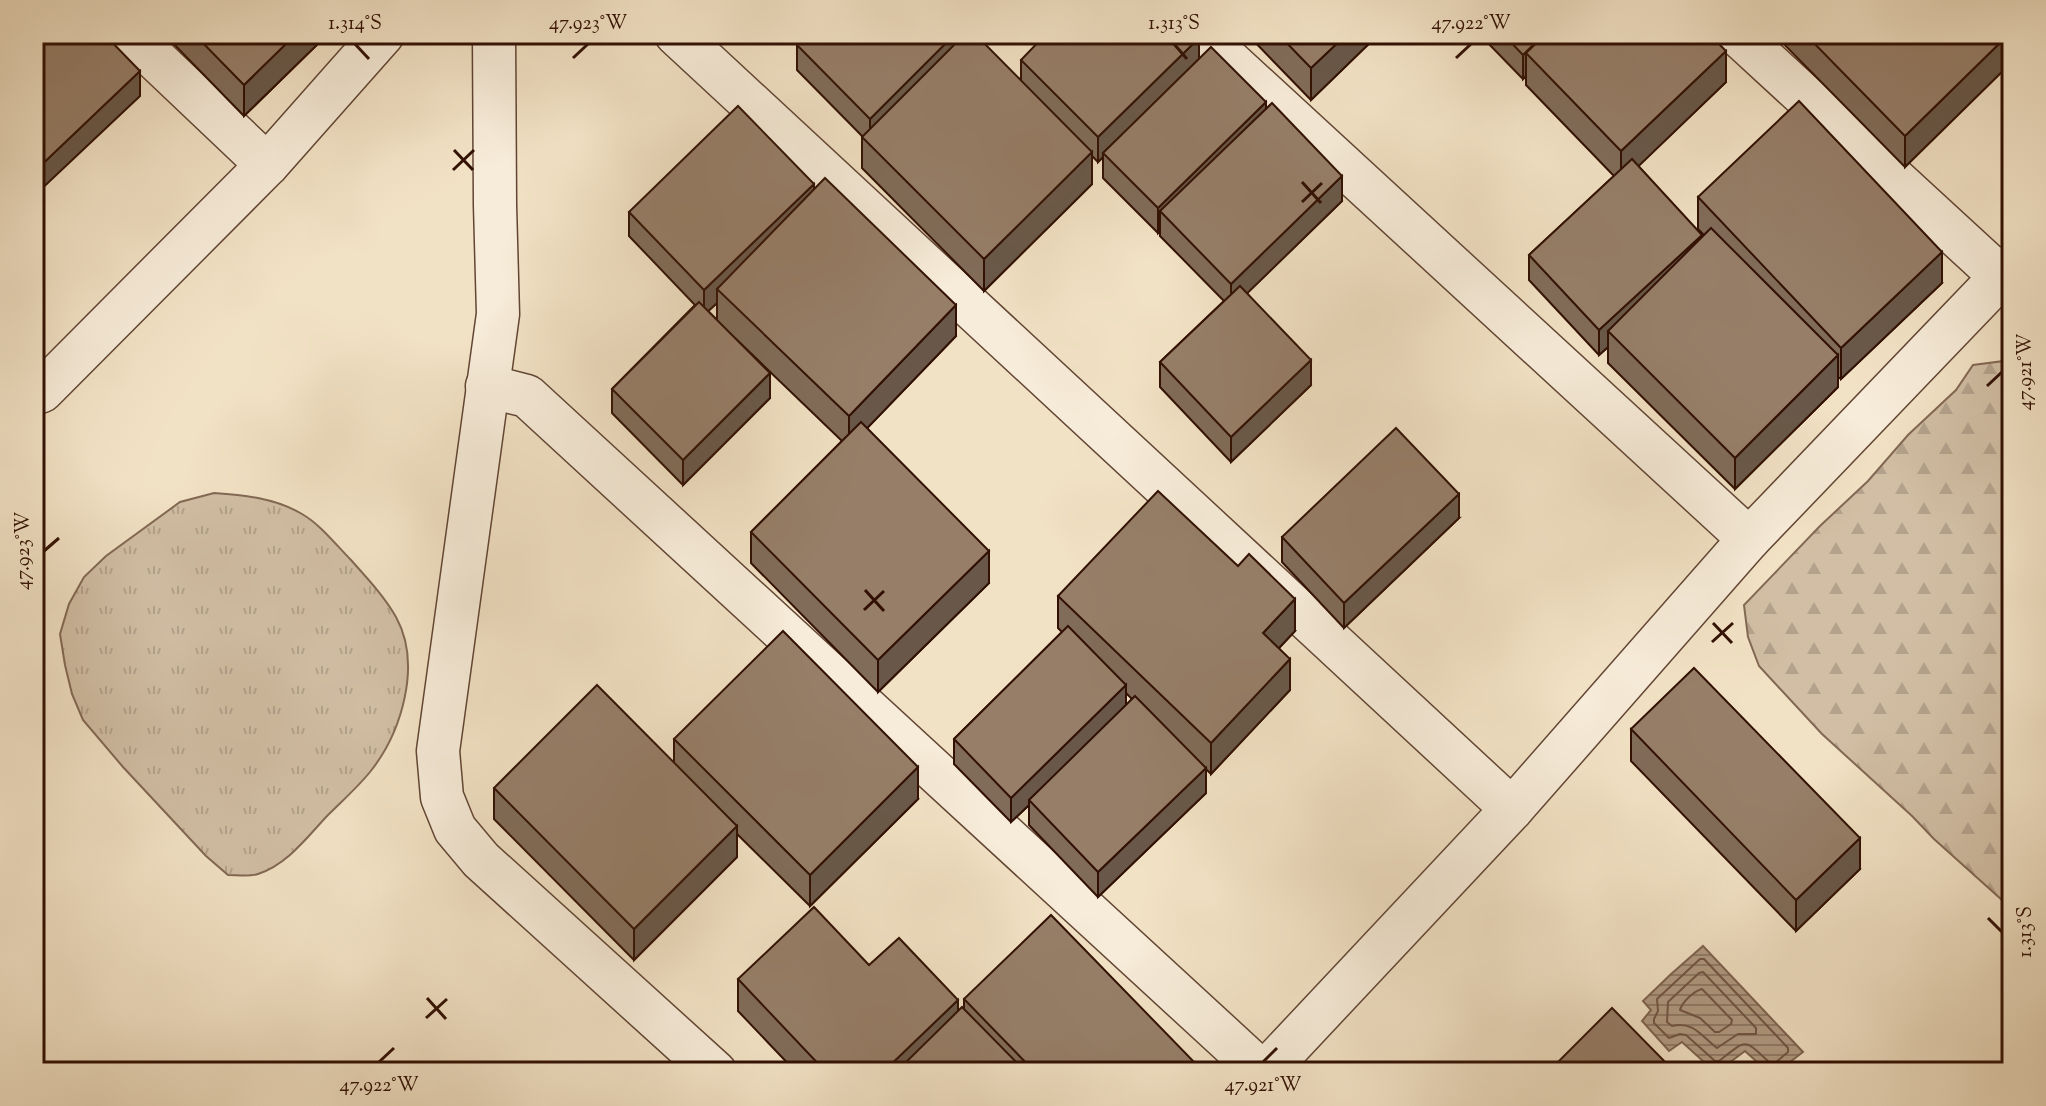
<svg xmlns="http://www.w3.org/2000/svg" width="2046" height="1106" viewBox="0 0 2046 1106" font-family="'Sorts Mill Goudy',serif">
<defs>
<pattern id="grass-tufts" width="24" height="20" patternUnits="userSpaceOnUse" patternTransform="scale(2)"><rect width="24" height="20" fill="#d1bea4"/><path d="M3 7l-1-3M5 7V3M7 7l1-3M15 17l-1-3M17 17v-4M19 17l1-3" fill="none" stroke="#b4a28c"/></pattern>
<pattern id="forest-firs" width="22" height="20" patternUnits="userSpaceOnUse" patternTransform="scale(2)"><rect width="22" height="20" fill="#d1bea4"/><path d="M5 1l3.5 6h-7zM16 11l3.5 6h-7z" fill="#b4a28c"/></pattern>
<pattern id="water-rules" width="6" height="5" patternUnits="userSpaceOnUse" patternTransform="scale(2)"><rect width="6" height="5" fill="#b19b83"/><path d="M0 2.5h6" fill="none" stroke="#917d69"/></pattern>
</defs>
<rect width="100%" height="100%" fill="#f2e2c5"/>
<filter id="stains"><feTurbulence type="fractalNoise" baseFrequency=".0025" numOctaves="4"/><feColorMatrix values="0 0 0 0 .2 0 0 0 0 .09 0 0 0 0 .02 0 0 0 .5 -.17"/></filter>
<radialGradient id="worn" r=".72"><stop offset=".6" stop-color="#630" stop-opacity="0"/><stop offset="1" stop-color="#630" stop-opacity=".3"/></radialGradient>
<path fill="url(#grass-tufts)" stroke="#826854" stroke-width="2" d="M214,493C244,495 275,498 302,514C321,525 336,545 351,560C367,578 384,596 396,617C422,664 402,732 370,772C357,788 342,801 328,815C307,837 288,864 258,874C250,877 237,875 228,875L206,856L123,767L83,720L72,694L65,665L60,634L69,604L84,577L106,556L180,502Z"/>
<polygon fill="url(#forest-firs)" stroke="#826854" stroke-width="2" points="2012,360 2012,909 1934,839 1912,816 1822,734 1759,666 1748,637 1744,605 1820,526 1868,481 1908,435 1956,390 1973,365"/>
<polygon fill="url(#water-rules)" stroke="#7e6450" stroke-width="2" points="1703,946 1803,1052 1777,1072 1768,1072 1745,1051 1717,1072 1715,1072 1682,1042 1669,1051 1642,1021 1651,1010 1643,1001 1670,975"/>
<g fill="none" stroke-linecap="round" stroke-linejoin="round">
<g stroke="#725644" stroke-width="2">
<path d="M1704,959L1788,1048V1052L1775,1063H1770C1744,1039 1748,1038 1719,1061H1715L1686,1035L1680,1034L1669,1038L1654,1023V1019L1658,1011L1657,999L1700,959Z"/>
<path d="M1703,972L1756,1028V1034H1738L1717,1048C1701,1036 1694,1021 1672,1026L1667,1022L1668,1002L1699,973Z"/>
<path d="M1702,989L1732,1020L1731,1024L1719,1032H1715L1700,1018L1680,1010C1682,1002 1694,991 1702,989Z"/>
</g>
<g stroke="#624534" stroke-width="45">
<g id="minor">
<polyline points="129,34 267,165"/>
<polyline points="494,34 495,205 498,314 438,751 442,797 455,829 481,860 715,1072"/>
<polyline points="676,34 1512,809"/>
<polyline points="1200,34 1749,539"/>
<polyline points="1737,34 2012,287"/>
<polyline points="487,386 527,396 1262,1072"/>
<polyline points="34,394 42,391 267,165 383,34"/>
<polyline points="1265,1072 1512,809 1749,539 2012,265"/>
</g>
</g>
<use href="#minor" stroke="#f7ecd9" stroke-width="42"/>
</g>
<g fill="#816c59" stroke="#321104" stroke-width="2" fill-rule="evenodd">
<polygon points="164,34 328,34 244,116"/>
<polygon points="963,34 963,36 1021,80 1021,60 1199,59 1266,109 1342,201 1247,293 1311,385 1231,462 1160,387 1160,362 1224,301 1160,236 1160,231 1158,233 1103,178 1103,157 1098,162 1092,156 1092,184 984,291 862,168 862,136 797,70 797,45"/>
<polygon points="1247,34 1379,34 1311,100"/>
<polygon points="1480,34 1709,34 1726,82 1638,166 1702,237 1704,235 1698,229 1698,197 1942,283 1841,379 1838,377 1838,387 1735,489 1608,363 1608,347 1599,355 1529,280 1529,255 1614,176 1526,85 1526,76 1523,79 1485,40 1485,36 1483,37"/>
<polygon points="1774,34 2012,34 1905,167"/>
<path d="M814,189L956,336L867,428L989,583L878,692L751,563V532L842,441L736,339L770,398L683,485L612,413V389L695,305L629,236V212ZM717,303V320L708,311Z"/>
<polygon points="1459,518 1344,628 1282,562 1282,537"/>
<path d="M1058,596L1295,631L1279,648L1290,690L1211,774L1206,769V793L1098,897L1029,825V805L1011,822L954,764V739L1062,632L1058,628ZM1126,693L1132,699L1126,706Z"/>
<polygon points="1631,729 1860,869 1796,931 1631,761"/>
<polygon points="674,739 918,799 810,906 737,834 737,857 634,960 494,819 494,788 674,762"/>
<polygon points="869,965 958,1011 964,1009 964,999 1195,1072 796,1072 738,1011 738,979"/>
</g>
<g fill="#695849" stroke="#321104" stroke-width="2">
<polygon points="296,34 328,34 244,116 244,85"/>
<polygon points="955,34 963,34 963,51 870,144 870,119"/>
<polygon points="1347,34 1379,34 1311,100 1311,68"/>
<polygon points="1544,34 1569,34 1526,53 1526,76 1523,79 1523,55"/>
<polygon points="2009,34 2012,34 2012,62 1905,167 1905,136"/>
<polygon points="1199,38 1199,62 1103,153 1103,157 1098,162 1098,137"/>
<polygon points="1726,51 1726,82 1621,183 1621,151"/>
<polygon points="140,71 140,96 34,196 34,172"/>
<polygon points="1266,102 1266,127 1160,211 1160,231 1158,233 1158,208"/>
<polygon points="1092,152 1092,184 984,291 984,259"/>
<polygon points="1342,176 1342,201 1231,309 1231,284"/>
<polygon points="814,184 814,209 717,289 717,303 704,315 704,290"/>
<polygon points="1702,235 1702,259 1608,331 1608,347 1599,355 1599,330"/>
<polygon points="1942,252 1942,283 1841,379 1841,348"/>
<polygon points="956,305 956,336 849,447 849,416"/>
<polygon points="1838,355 1838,387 1735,489 1735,458"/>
<polygon points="1311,360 1311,385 1231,462 1231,437"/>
<polygon points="770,373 770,398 683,485 683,460"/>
<polygon points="1459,494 1459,518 1344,628 1344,603"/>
<polygon points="989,551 989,583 878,692 878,660"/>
<polygon points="1295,599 1295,631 1263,665 1263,633"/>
<polygon points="1290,659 1290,690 1211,774 1211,743"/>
<polygon points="1126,685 1126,710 1029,800 1029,805 1011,822 1011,798"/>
<polygon points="918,767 918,799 810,906 810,875"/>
<polygon points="1206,768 1206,793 1098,897 1098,872"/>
<polygon points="737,826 737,857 634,960 634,929"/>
<polygon points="1860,838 1860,869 1796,931 1796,900"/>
<polygon points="958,1000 958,1032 916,1072 883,1072"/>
<polygon points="1195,1063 1195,1072 1186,1072"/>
</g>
<g fill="#967e68" stroke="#321104" stroke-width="2">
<polygon points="34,34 104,34 140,71 34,172"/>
<polygon points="194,34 296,34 244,85"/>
<polygon points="808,34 955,34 870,119 797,45"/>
<polygon points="965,34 975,34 1092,152 984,259 862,137"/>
<polygon points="1046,34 1195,34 1199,38 1098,137 1021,60"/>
<polygon points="1278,34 1347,34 1311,68"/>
<polygon points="1503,34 1544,34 1523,55"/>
<polygon points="1546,34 1709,34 1726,51 1621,151 1526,53"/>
<polygon points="1805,34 2009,34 1905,136"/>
<polygon points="1211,47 1266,102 1158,208 1103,153"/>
<polygon points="1799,101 1942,252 1841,348 1698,197"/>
<polygon points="1272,103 1342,176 1231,284 1160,211"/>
<polygon points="738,106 814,184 704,290 629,212"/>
<polygon points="1632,159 1702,235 1599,330 1529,255"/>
<polygon points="825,178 956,305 849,416 717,289"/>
<polygon points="1711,228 1838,355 1735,458 1608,331"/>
<polygon points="1240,286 1311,360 1231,437 1160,362"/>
<polygon points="699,302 770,373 683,460 612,389"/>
<polygon points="861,422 989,551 878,660 751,532"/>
<polygon points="1396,428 1459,494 1344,603 1282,537"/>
<polygon points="1158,491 1238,566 1249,554 1295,599 1263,633 1290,659 1211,743 1058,596"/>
<polygon points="1068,626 1126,685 1011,798 954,739"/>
<polygon points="783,631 918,767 810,875 674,739"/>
<polygon points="1694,668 1860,838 1796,900 1631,729"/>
<polygon points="597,685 737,826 634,929 494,788"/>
<polygon points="1135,696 1206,768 1098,872 1029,800"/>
<polygon points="814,907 869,965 899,938 958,1000 883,1072 826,1072 738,979"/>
<polygon points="1051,915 1195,1063 1186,1072 1035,1072 964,999"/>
<polygon points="962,1007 1026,1072 896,1072"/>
<polygon points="1612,1008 1675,1072 1548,1072"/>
</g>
<path fill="none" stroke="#321104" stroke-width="3" d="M355,44L369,59M1174,44L1187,59M573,58L588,44M1456,58L1471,44M454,150L473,170M453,170L474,150M1302,182L1321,203M1302,202L1322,183M1987,386L2002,372M44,551L59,538M865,590L884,611M864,610L884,591M1713,623L1732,643M1712,642L1733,623M1988,918L2002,932M427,998L446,1019M426,1018L447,999M379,1062L394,1048M1263,1062L1277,1048"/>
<rect width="2046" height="1106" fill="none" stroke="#f2e2c5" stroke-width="88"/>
<rect x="44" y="44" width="1958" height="1018" fill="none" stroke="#321104" stroke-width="3"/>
<g font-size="20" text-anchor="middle" fill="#321104">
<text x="355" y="29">1.314°S</text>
<text x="588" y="29">47.923°W</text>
<text x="1174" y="29">1.313°S</text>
<text x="1471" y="29">47.922°W</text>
<text transform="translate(2024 372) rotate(-90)" y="7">47.921°W</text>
<text transform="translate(22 551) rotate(-90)" y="7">47.923°W</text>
<text transform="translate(2024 932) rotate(-90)" y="7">1.313°S</text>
<text x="379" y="1091">47.922°W</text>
<text x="1263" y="1091">47.921°W</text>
</g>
<rect width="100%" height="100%" filter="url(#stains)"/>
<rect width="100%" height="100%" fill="url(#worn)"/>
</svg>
